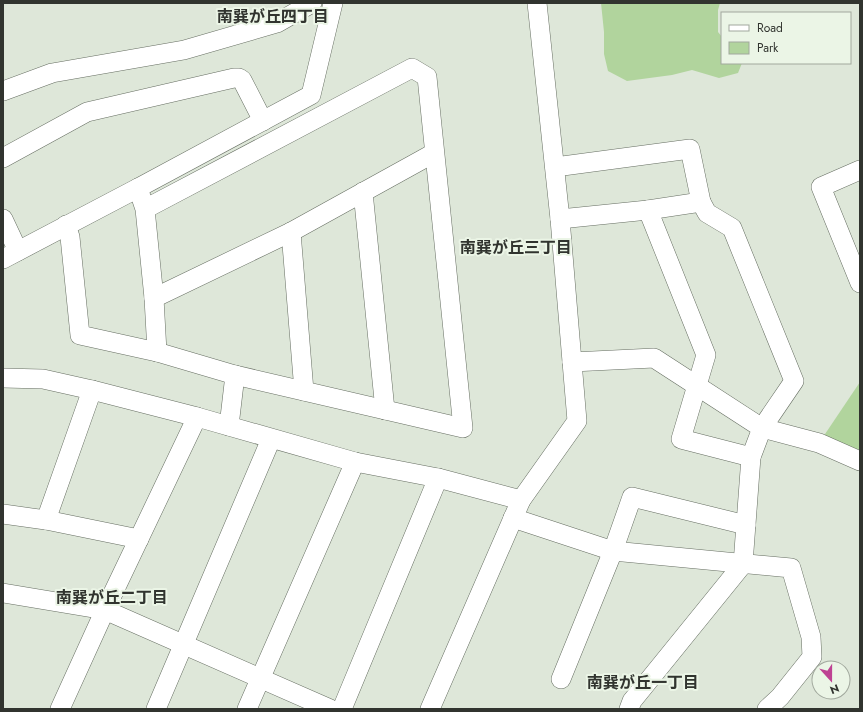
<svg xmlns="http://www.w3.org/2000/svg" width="863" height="712" viewBox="0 0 863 712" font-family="Jost,'Noto Sans JP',sans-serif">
<rect width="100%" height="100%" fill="#dee7d9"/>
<g fill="#b1d49d">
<polygon points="601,3 720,3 718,10 718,32 722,37 722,63 742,63 738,73 719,78 692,70 672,75 627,81 608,71 604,54 604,32"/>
<polygon points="860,382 860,461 819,443"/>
</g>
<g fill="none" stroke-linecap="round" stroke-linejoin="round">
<g stroke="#666e62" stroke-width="20">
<g id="minor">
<polyline points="3,91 52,73 184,50 277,23 312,3"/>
<polyline points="3,158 87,112 234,78 239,78 242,80 263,121"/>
<polyline points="555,167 690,149 701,202"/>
<polyline points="860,170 821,187 860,283"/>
<polyline points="138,188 311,95 333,3"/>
<polyline points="363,192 385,410"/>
<polyline points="648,210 701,202 707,213 732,228 794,381 762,428 819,443 860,461"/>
<polyline points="3,219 18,251"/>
<polyline points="560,219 648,210 706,355 681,439 751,457"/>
<polyline points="66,225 70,237 80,335 157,352"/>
<polyline points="291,232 304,391"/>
<polyline points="3,259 138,188 145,209 154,298 157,352 235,375 463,428 427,77 412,68 145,209"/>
<polyline points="154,298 291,232 434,153"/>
<polyline points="572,362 654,358 762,428 751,457 743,564 632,701 629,709"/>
<polyline points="3,378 43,379 92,390 197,417 355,462 438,478 521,500"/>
<polyline points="229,426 235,375"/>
<polyline points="3,514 46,520 92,390"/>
<polyline points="513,518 613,551 791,568 811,637 812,657 780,697 767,709"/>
<polyline points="46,520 139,539"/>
<polyline points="3,593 105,610 330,709"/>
<polyline points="561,679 613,551 632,497 746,525"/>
<polyline points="60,709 105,610 197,417"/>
<polyline points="156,709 271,439"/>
<polyline points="247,709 355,462"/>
<polyline points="342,709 438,478"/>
<polyline points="430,709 521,500 577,421 560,219 537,3"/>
</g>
</g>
<use href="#minor" stroke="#fff" stroke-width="19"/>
</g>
<g text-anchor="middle" stroke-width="4" stroke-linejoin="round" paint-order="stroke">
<g font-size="16" font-weight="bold" fill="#31342f" stroke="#ebf5e6">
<text x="273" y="22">南巽が丘四丁目</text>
<text x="516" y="253">南巽が丘三丁目</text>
<text x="112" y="603">南巽が丘二丁目</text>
<text x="643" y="688">南巽が丘一丁目</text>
</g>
</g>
<rect width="863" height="712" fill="none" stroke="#31342f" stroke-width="8"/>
<rect x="721" y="12" width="130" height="52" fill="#ebf5e6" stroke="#a1a89d"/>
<rect x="729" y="25" width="20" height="6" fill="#ffffff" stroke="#a1a89d"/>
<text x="757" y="32" font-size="12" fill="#31342f">Road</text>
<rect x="729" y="42" width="20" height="12" fill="#b1d49d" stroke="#a1a89d"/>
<text x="757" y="52" font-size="12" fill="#31342f">Park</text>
<g transform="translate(831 680) rotate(159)"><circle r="19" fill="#ebf5e6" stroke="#a1a89d"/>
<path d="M0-3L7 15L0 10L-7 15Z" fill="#be4293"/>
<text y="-6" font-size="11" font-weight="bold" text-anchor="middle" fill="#31342f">N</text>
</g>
</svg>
